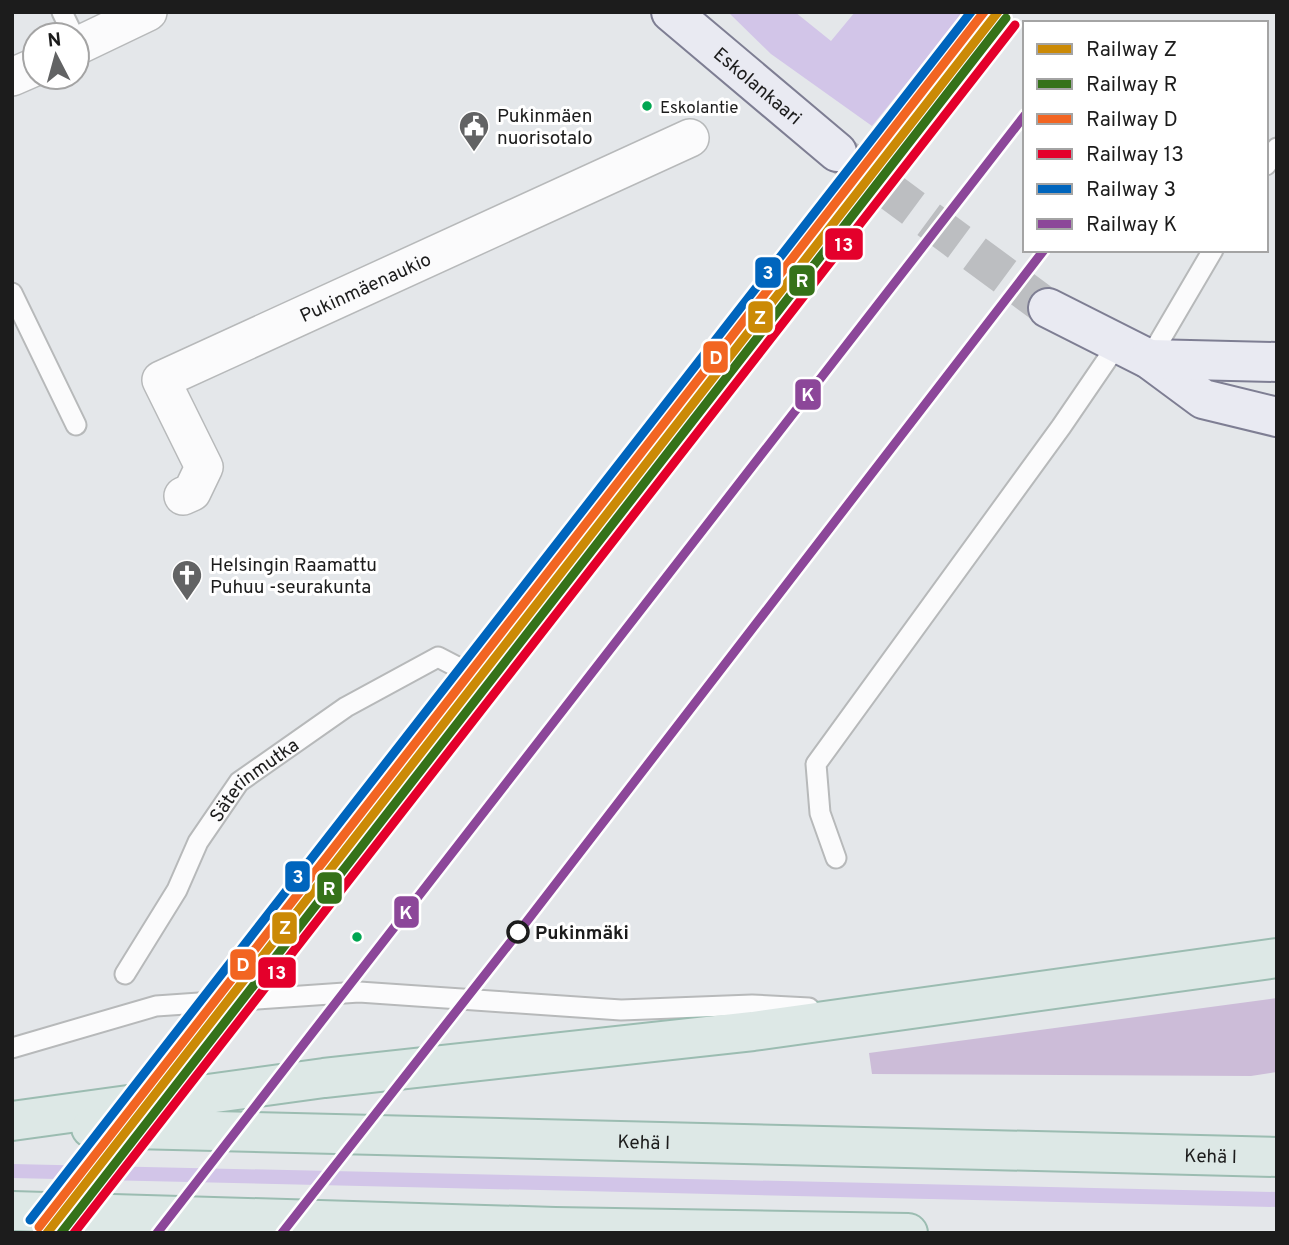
<svg xmlns="http://www.w3.org/2000/svg" width="1289" height="1245" viewBox="0 0 1289 1245" font-family="Overpass,sans-serif">
<rect width="100%" height="100%" fill="#e4e7ea"/>
<g fill="#d2c5e8">
<polygon points="728,12 795,12 831,41 855,12 964,12 872,126 771,54"/>
<polygon points="12,1164 1277,1192 1277,1207 12,1178"/>
</g>
<polygon fill="#ccbcd8" points="1277,998 1277,1072 1251,1076 872,1074 869,1053"/>
<g fill="none" stroke-linecap="round" stroke-linejoin="round">
<polyline stroke="#bcbec1" stroke-width="38" stroke-dasharray="38 19" stroke-linecap="butt" points="837,152 1048,308"/>
<g stroke="#b7b9ba" stroke-width="23">
<g id="lane">
<polyline points="62,12 73,35"/>
<polyline points="1266,165 1277,148"/>
<polyline points="12,293 76,425"/>
<polyline points="1149,359 1213,250"/>
<polyline points="836,858 820,813 816,764 1061,427 1117,345"/>
<path id="s1" d="M125,974L177,890L198,842L239,782L346,707L438,657L465,671"/>
<polyline points="12,1048 156,1006 359,992 621,1010 752,1005 809,1008"/>
</g>
</g>
<g stroke="#b7b9ba" stroke-width="40">
<g id="street">
<polyline points="77,46 148,12"/>
<polyline points="12,77 35,67"/>
<path id="s2" d="M183,496L192,492L204,467L161,380L690,138"/>
</g>
</g>
<g stroke="#7e7e93" stroke-width="42">
<g id="secondary">
<path id="s3" d="M671,12L837,152"/>
<polyline points="1048,308 1149,359 1203,399 1277,417"/>
<polyline points="1149,359 1277,362"/>
</g>
</g>
<g stroke="#9bbcb1" stroke-width="42">
<g id="highway">
<polyline points="12,1121 324,1078 753,1031 1277,958"/>
<path id="s4" d="M91,1128L1277,1157"/>
<polyline points="12,1211 555,1227 908,1233"/>
</g>
</g>
<use href="#lane" stroke="#fbfbfc" stroke-width="19"/>
<use href="#street" stroke="#fbfbfc" stroke-width="37"/>
<use href="#secondary" stroke="#e9eaf2" stroke-width="38"/>
<use href="#highway" stroke="#dde8e6" stroke-width="38"/>
<g stroke="#fff" stroke-width="14">
<polyline id="rail-1" points="47,1233 998,12"/>
</g>
<g stroke="#fff" stroke-width="14">
<polyline id="rail-2" points="61,1233 1006,18"/>
</g>
<g stroke="#fff" stroke-width="14">
<polyline id="rail-3" points="39,1227 984,12"/>
</g>
<g stroke="#fff" stroke-width="14">
<polyline id="rail-4" points="74,1233 1015,25"/>
</g>
<g stroke="#fff" stroke-width="14">
<polyline id="rail-5" points="30,1220 971,12"/>
</g>
<g stroke="#fff" stroke-width="14">
<g id="rail-6">
<polyline points="157,1233 1025,115"/>
<polyline points="282,1233 524,925 1044,250"/>
</g>
</g>
<use href="#rail-1" stroke="#cb8a06" stroke-width="9"/>
<use href="#rail-2" stroke="#357219" stroke-width="9"/>
<use href="#rail-3" stroke="#f26522" stroke-width="9"/>
<use href="#rail-4" stroke="#e4002b" stroke-width="9"/>
<use href="#rail-5" stroke="#0065bd" stroke-width="9"/>
<use href="#rail-6" stroke="#8c4799" stroke-width="9"/>
</g>
<defs>
<g id="civic-pin" transform="scale(1.575)"><path d="M0 17L-7.5 6A9.5 9.5 0 1 1 7.5 6Z" fill="#626364" stroke="#fff"/><path d="M-.6-6.5H3V-4.5H.6V-3L4-1V1h2V6H-6V1h2V-1L-.6-3ZM-1.2 2.5V6h2.4V2.5Z" fill="#fff"/></g>
<g id="church-pin" transform="scale(1.575)"><path d="M0 17L-7.5 6A9.5 9.5 0 1 1 7.5 6Z" fill="#626364" stroke="#fff"/><path d="M-1.2-6h2.4v3.5h3.3v2.4h-3.3V6h-2.4V-.1h-3.3v-2.4h3.3Z" fill="#fff"/></g>
</defs>
<g fill-rule="evenodd">
<use href="#civic-pin" x="474" y="126"/>
<use href="#church-pin" x="187" y="575"/>
</g>
<g fill="#00a651" stroke="#fff" stroke-width="2.5">
<circle cx="647" cy="106" r="6"/>
<circle cx="357" cy="937" r="6"/>
</g>
<circle fill="#fff" stroke="#1c1c1c" stroke-width="3.5" cx="518" cy="932" r="10"/>
<g text-anchor="middle" stroke-width="6" stroke-linejoin="round" paint-order="stroke">
<g font-size="17" fill="#1c1c1c" stroke="#fff" text-anchor="start">
<text x="660" y="113">Eskolantie</text>
</g>
<g font-size="19" fill="#1c1c1c" stroke="#fff">
<text dy="7" stroke="none"><textPath href="#s3" startOffset="114">Eskolankaari</textPath></text>
<text dy="7" stroke="none"><textPath href="#s2" startOffset="359">Pukinmäenaukio</textPath></text>
<text dy="7" stroke="none"><textPath href="#s1" startOffset="236">Säterinmutka</textPath></text>
<text dy="7" stroke="none"><textPath href="#s4" startOffset="553">Kehä I</textPath></text>
<text dy="7" stroke="none"><textPath href="#s4" startOffset="1120">Kehä I</textPath></text>
</g>
<g font-size="19" fill="#1c1c1c" stroke="#fff" text-anchor="start">
<text x="497" y="122">Pukinmäen<tspan x="497" dy="22">nuorisotalo</tspan></text>
<text x="210" y="571">Helsingin Raamattu<tspan x="210" dy="22">Puhuu -seurakunta</tspan></text>
</g>
<g font-size="19" font-weight="bold" fill="#1c1c1c" stroke="#fff" text-anchor="start">
<text x="535" y="939">Pukinmäki</text>
</g>
</g>
<g stroke="#fff" stroke-width="2.5">
<rect x="824" y="227" width="40" height="34" rx="7" fill="#e4002b"/>
<rect x="754" y="256" width="28" height="33" rx="7" fill="#0065bd"/>
<rect x="788" y="264" width="28" height="33" rx="7" fill="#357219"/>
<rect x="747" y="300" width="27" height="34" rx="7" fill="#cb8a06"/>
<rect x="702" y="340" width="27" height="34" rx="7" fill="#f26522"/>
<rect x="794" y="378" width="28" height="33" rx="7" fill="#8c4799"/>
<rect x="284" y="860" width="27" height="33" rx="7" fill="#0065bd"/>
<rect x="316" y="871" width="27" height="34" rx="7" fill="#357219"/>
<rect x="393" y="895" width="27" height="34" rx="7" fill="#8c4799"/>
<rect x="271" y="911" width="27" height="34" rx="7" fill="#cb8a06"/>
<rect x="229" y="948" width="28" height="33" rx="7" fill="#f26522"/>
<rect x="257" y="956" width="40" height="33" rx="7" fill="#e4002b"/>
</g>
<g font-size="19" text-anchor="middle" font-weight="bold" fill="#fff">
<text x="844" y="251">13</text>
<text x="768" y="279">3</text>
<text x="802" y="287">R</text>
<text x="760" y="324">Z</text>
<text x="716" y="364">D</text>
<text x="808" y="401">K</text>
<text x="298" y="883">3</text>
<text x="329" y="895">R</text>
<text x="406" y="919">K</text>
<text x="285" y="934">Z</text>
<text x="243" y="971">D</text>
<text x="277" y="979">13</text>
</g>
<rect width="1289" height="1245" fill="none" stroke="#1c1c1c" stroke-width="28"/>
<rect x="1023" y="21" width="245" height="231" fill="#ffffff" stroke="#a4a4a4" stroke-width="2"/>
<rect x="1037" y="44" width="35" height="10" fill="#cb8a06" stroke="#a4a4a4" stroke-width="2"/>
<text x="1086" y="56" font-size="21" fill="#1c1c1c">Railway Z</text>
<rect x="1037" y="79" width="35" height="10" fill="#357219" stroke="#a4a4a4" stroke-width="2"/>
<text x="1086" y="91" font-size="21" fill="#1c1c1c">Railway R</text>
<rect x="1037" y="114" width="35" height="10" fill="#f26522" stroke="#a4a4a4" stroke-width="2"/>
<text x="1086" y="126" font-size="21" fill="#1c1c1c">Railway D</text>
<rect x="1037" y="149" width="35" height="10" fill="#e4002b" stroke="#a4a4a4" stroke-width="2"/>
<text x="1086" y="161" font-size="21" fill="#1c1c1c">Railway 13</text>
<rect x="1037" y="184" width="35" height="10" fill="#0065bd" stroke="#a4a4a4" stroke-width="2"/>
<text x="1086" y="196" font-size="21" fill="#1c1c1c">Railway 3</text>
<rect x="1037" y="219" width="35" height="10" fill="#8c4799" stroke="#a4a4a4" stroke-width="2"/>
<text x="1086" y="231" font-size="21" fill="#1c1c1c">Railway K</text>
<g transform="translate(56 56) rotate(354)"><circle r="33" fill="#ffffff" stroke="#a4a4a4" stroke-width="2"/>
<path d="M0-5L12 26L0 18L-12 26Z" fill="#626364"/>
<text y="-10" font-size="19" font-weight="bold" text-anchor="middle" fill="#1c1c1c">N</text>
</g>
</svg>
